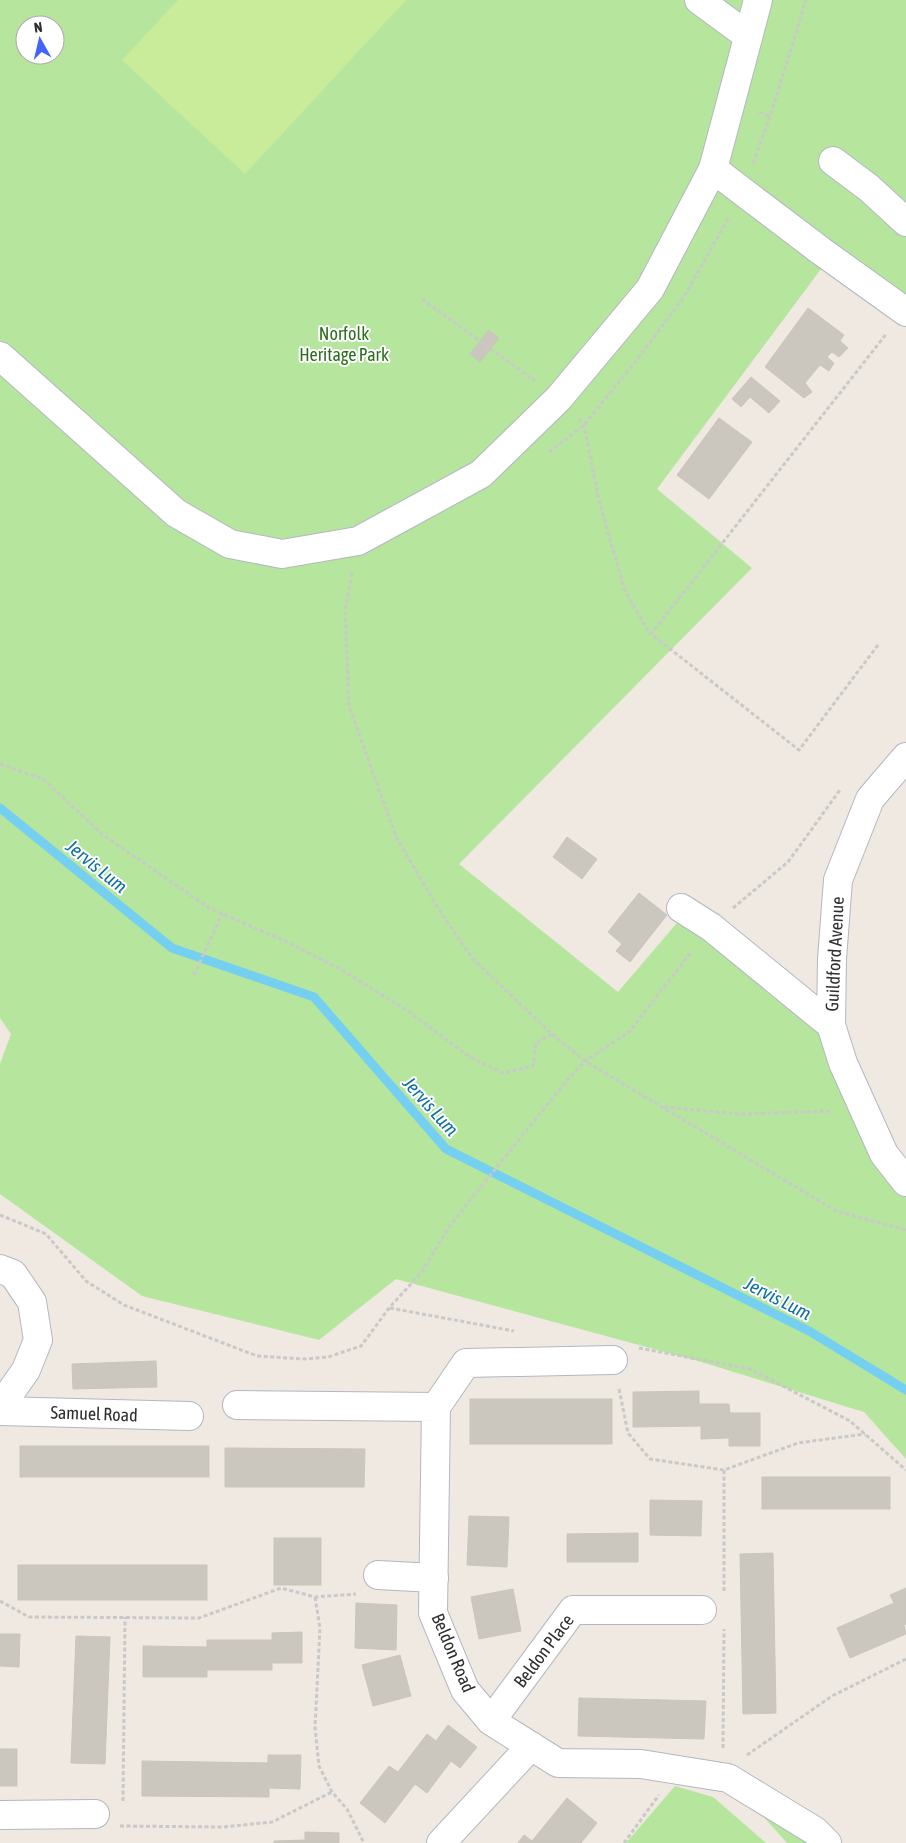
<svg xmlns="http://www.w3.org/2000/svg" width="906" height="1843" viewBox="0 0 906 1843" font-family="'Asap Condensed',sans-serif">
<rect width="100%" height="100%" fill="#efe9e1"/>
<g fill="#b6e59e" fill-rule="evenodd">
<path d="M0,0H906V327L821,269L657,489L752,568L459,864L618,992L682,917L822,1027L906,1186V1459L864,1412L698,1361L396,1279L319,1340L142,1296L0,1194V1064L11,1034L0,1018ZM25,25H55V55H25Z"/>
<polygon points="675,1786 713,1797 766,1843 626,1843"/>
<polygon points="762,1815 803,1840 806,1843 787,1843"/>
</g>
<polygon fill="#c9ec9a" points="178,0 406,0 245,174 122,60"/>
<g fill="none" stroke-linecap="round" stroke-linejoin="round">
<polyline stroke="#75cff0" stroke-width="9" points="0,808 172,948 314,997 446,1149 809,1331 906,1390"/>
</g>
<g fill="#cbc7bf" stroke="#cbc5ba">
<polygon points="808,308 844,335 840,341 848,348 839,357 832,352 827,357 834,363 829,371 820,365 805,383 812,392 804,398 765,367"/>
<polygon points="489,330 499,338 480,362 470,354"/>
<polygon points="751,377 780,401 769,413 750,397 741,407 732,399"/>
<polygon points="719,418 752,442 709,499 677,475"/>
<polygon points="567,837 597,859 582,879 553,857"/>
<polygon points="639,893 667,915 630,962 616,951 622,944 608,932"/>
<polygon points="156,1361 157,1387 73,1389 72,1364"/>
<polygon points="699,1391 699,1404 729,1404 730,1413 760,1413 760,1446 729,1446 729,1438 701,1439 701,1426 633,1427 633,1392"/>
<rect x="470" y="1399" width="142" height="45"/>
<rect x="20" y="1446" width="189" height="31"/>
<polygon points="225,1448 365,1449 364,1487 225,1487"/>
<rect x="762" y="1477" width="128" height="32"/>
<polygon points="650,1500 702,1501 701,1536 650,1535"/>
<polygon points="469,1516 509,1517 507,1567 467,1565"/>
<polygon points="638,1533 638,1562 567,1562 567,1534"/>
<rect x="274" y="1538" width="47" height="47"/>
<polygon points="773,1553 776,1713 743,1714 740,1554"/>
<rect x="18" y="1565" width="189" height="35"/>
<polygon points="906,1588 906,1624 904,1625 906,1634 850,1658 837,1628 894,1603 890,1595"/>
<polygon points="513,1589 521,1631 479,1639 471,1597"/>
<polygon points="356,1603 397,1605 396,1650 355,1648"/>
<polygon points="302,1632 302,1663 272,1663 272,1670 207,1670 207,1677 143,1677 143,1646 207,1647 207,1640 272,1640 272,1633"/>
<polygon points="0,1634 20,1634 19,1667 0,1666"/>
<polygon points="76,1636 110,1637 105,1764 71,1763"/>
<polygon points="400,1655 411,1696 373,1706 362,1665"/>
<polygon points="579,1698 706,1701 704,1739 578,1736"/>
<polygon points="448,1725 477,1747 460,1768 451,1761 427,1793 415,1784 385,1823 360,1803 389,1766 398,1772 427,1734 436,1741"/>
<rect x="0" y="1749" width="17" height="37"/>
<polygon points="268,1755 301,1755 300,1789 269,1788 269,1797 142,1796 142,1761 268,1763"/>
<polygon points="567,1798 597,1823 581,1843 518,1843 524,1835 532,1841"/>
<polygon points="305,1832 339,1833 339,1843 274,1843 274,1841 305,1840"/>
</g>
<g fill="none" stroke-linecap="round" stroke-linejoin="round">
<g stroke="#b4b7c1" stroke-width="30">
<g id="minor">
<polyline points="699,0 748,36"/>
<polyline points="758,0 713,169 821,251 906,312"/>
<polyline points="833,161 869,188 906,222"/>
<polyline points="0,356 176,513 230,544 282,554 358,541 481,474 559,398 650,289 713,169"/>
<polyline points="906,757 870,799 838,880 832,959 831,1025 843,1063 884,1154 906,1182"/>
<polyline points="681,908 711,927 831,1025"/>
<polyline points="0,1269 13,1274 32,1302 38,1340 26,1370 0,1407"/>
<polyline points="237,1405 436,1407 433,1613 465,1690 491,1721 558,1763 641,1764 728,1778 815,1831 827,1843"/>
<polyline points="436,1407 466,1363 613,1360"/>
<polyline points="0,1411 189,1416"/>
<polyline points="378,1575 434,1578"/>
<polyline points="491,1721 573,1610 702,1610"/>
<polyline points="0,1815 95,1814"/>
<polyline points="441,1843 531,1746"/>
</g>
</g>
<g stroke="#c9c9c9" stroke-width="3" stroke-dasharray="4 2.5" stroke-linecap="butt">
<polyline points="759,112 770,117"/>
<polyline points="753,163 770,117 806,0"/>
<polyline points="422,299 535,381"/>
<polyline points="579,419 584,425 599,501 625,591 650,634"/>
<polyline points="549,452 584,425 636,361 684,297 729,217"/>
<polyline points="352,573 345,610 349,706 396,837 441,913 473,959 552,1034 585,1061 836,1211 906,1230"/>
<polyline points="878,645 799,750 651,634 887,333"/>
<polyline points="0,764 43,779 102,834 209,908 285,941 340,969 408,1011 470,1057 503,1073 533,1066 536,1043 552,1034"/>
<polyline points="733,908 788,862 840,790"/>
<polyline points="194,975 222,914"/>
<polyline points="664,1107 740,1114 832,1111"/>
<polyline points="0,1215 46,1234 86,1281 124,1305 257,1356 305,1359 328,1357 361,1346 389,1308 421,1273 451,1224 568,1079 585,1061 629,1032 692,951"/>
<polyline points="390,1308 514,1331"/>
<polyline points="639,1348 750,1369 850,1421 906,1470"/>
<polyline points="619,1389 628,1433 650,1459 724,1470 798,1443 865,1434"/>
<polyline points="724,1591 724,1470"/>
<polyline points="315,1597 320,1628 315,1727 319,1766 332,1792 347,1809 364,1843"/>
<polyline points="0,1601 29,1617 199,1618 281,1588 315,1597 356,1594"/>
<polyline points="723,1748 724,1629"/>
<polyline points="747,1755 832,1696 906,1659"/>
<polyline points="123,1801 125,1617"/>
<polyline points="120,1826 223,1827 272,1822 332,1792"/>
<polyline points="624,1843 659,1795"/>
</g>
<use href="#minor" stroke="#fff" stroke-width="28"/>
</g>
<g text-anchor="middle" stroke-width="4" stroke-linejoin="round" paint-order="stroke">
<g font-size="18" fill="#2c6e1b" stroke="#fff">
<text x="344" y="340">Norfolk<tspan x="344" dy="21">Heritage Park</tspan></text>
</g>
<g font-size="18" fill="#2e2e2e" stroke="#fff">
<text transform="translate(835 954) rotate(-87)" y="6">Guildford Avenue</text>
<text transform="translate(94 1414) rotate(2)" y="6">Samuel Road</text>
<text transform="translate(544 1651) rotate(-53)" y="6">Beldon Place</text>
<text transform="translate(453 1653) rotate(67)" y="6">Beldon Road</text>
</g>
<g font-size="19" font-style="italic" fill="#0d6fa3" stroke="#fff">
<text transform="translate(97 866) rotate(39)" y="7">Jervis Lum</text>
<text transform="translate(431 1106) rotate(48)" y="7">Jervis Lum</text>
<text transform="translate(778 1298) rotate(27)" y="7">Jervis Lum</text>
</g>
</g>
<g transform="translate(40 40) rotate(352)"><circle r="24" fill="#ffffff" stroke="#ababab"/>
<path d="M0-4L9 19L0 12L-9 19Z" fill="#4264fb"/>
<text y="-8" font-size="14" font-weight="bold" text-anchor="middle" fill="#2e2e2e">N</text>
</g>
</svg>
